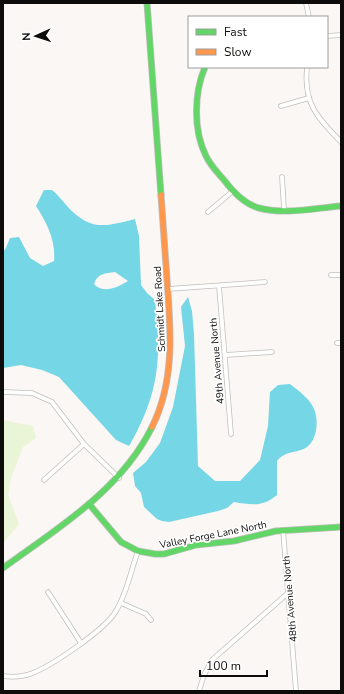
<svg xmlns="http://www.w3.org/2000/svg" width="344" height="694" viewBox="0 0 344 694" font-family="'Nunito Sans',sans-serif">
<rect width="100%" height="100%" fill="#faf7f4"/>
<polygon fill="#eaf4d6" points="3,420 33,426 36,438 23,447 11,478 8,495 19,524 3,543"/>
<g fill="#75d6e5" fill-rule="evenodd">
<path d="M44,190H52C58,195 62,200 67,206C90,231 104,227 135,219L139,236L141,285L147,293L155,300C162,358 159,394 129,446L116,440L59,377L42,370L21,365L3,368V252L6,248L10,238L19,237L30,258L43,266L54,261C56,241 47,223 36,206ZM115,272L128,281C117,288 103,294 94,284C97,274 105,273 115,272Z"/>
<path d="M188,297L192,311L194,334L198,466L215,481H240L260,460L268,426L270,392L278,385L290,384C299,391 310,399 314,409C319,420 317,440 307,447C296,454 286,450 277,461V495C263,507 252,505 234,502L227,508L218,511L169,522L162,521L157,519L144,507L141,493L135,486L133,473L146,462L160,443L173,407L185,346L181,307Z"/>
</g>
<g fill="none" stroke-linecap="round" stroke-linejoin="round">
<g stroke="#c1bfbd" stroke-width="5.5">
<g id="street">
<polyline points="306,3 309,17"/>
<polyline points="327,36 341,35"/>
<path d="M307,67C303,104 318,118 341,142"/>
<polyline points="281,106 309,98"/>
<polyline points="282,177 284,209"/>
<polyline points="208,212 233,191"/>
<polyline points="331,275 341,275"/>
<polyline points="219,286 231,434"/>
<polyline points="168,289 265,282"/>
<polyline points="337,343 341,343"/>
<polyline points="225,355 272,352"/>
<polyline points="3,392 32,393 52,402 84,444 119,478"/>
<polyline points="44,480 84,444"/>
<polyline points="283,530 296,691"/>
<polyline points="48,592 81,643"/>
<polyline points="121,603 146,614 151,620"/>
<path d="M3,676C11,677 19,677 27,675C48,669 105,630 116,611C127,593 131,570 138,551"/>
<polyline points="199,691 204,675 212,660 288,593"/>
</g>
</g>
<g stroke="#c1bfbd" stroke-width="7">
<g id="fast">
<polyline points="147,3 161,195"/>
<path d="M205,67C194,93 193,130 206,156C210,165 218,173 224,180C233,192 244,204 259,208C285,215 315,208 341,206"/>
<polyline points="89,504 121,542 138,551 155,554 164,554 196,545 234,541 276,531 341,527"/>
<path d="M3,568C58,528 121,490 152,427"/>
</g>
</g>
<g stroke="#c1bfbd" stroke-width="7">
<path id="slow" d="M152,427C175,381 171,330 167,280C165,252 163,223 161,195"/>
</g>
<use href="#street" stroke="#fefefd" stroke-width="4"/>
<use href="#fast" stroke="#63d668" stroke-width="5.5"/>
<use href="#slow" stroke="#ff974d" stroke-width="5.5"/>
</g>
<g text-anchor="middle" stroke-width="3.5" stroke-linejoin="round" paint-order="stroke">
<g font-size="10" fill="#0d0c0a" stroke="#fff">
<text transform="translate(159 309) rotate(-93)" y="4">Schmidt Lake Road</text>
<text transform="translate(216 361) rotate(-95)" y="4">49th Avenue North</text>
<text transform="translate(213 534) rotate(-11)" y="4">Valley Forge Lane North</text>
<text transform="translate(289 599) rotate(-95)" y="4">48th Avenue North</text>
</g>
</g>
<rect width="344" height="694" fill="none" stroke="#0d0c0a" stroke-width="8"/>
<rect x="188" y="16" width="140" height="52" fill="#ffffff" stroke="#9e9e9d"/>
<rect x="196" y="29" width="20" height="6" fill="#63d668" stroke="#9e9e9d"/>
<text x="224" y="36" font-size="12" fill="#0d0c0a">Fast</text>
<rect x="196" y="49" width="20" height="6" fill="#ff974d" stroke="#9e9e9d"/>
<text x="224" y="56" font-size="12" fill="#0d0c0a">Slow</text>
<g transform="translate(36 36) rotate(267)" stroke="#ffffff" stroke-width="3" paint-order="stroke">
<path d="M0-3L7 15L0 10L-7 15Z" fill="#0d0c0a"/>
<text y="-6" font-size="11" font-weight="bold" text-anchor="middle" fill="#0d0c0a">N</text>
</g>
<path d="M200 670v6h67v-6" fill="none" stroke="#0d0c0a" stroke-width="2"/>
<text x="206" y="670" font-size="12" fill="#0d0c0a" stroke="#ffffff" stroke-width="3" paint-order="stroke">100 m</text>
</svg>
